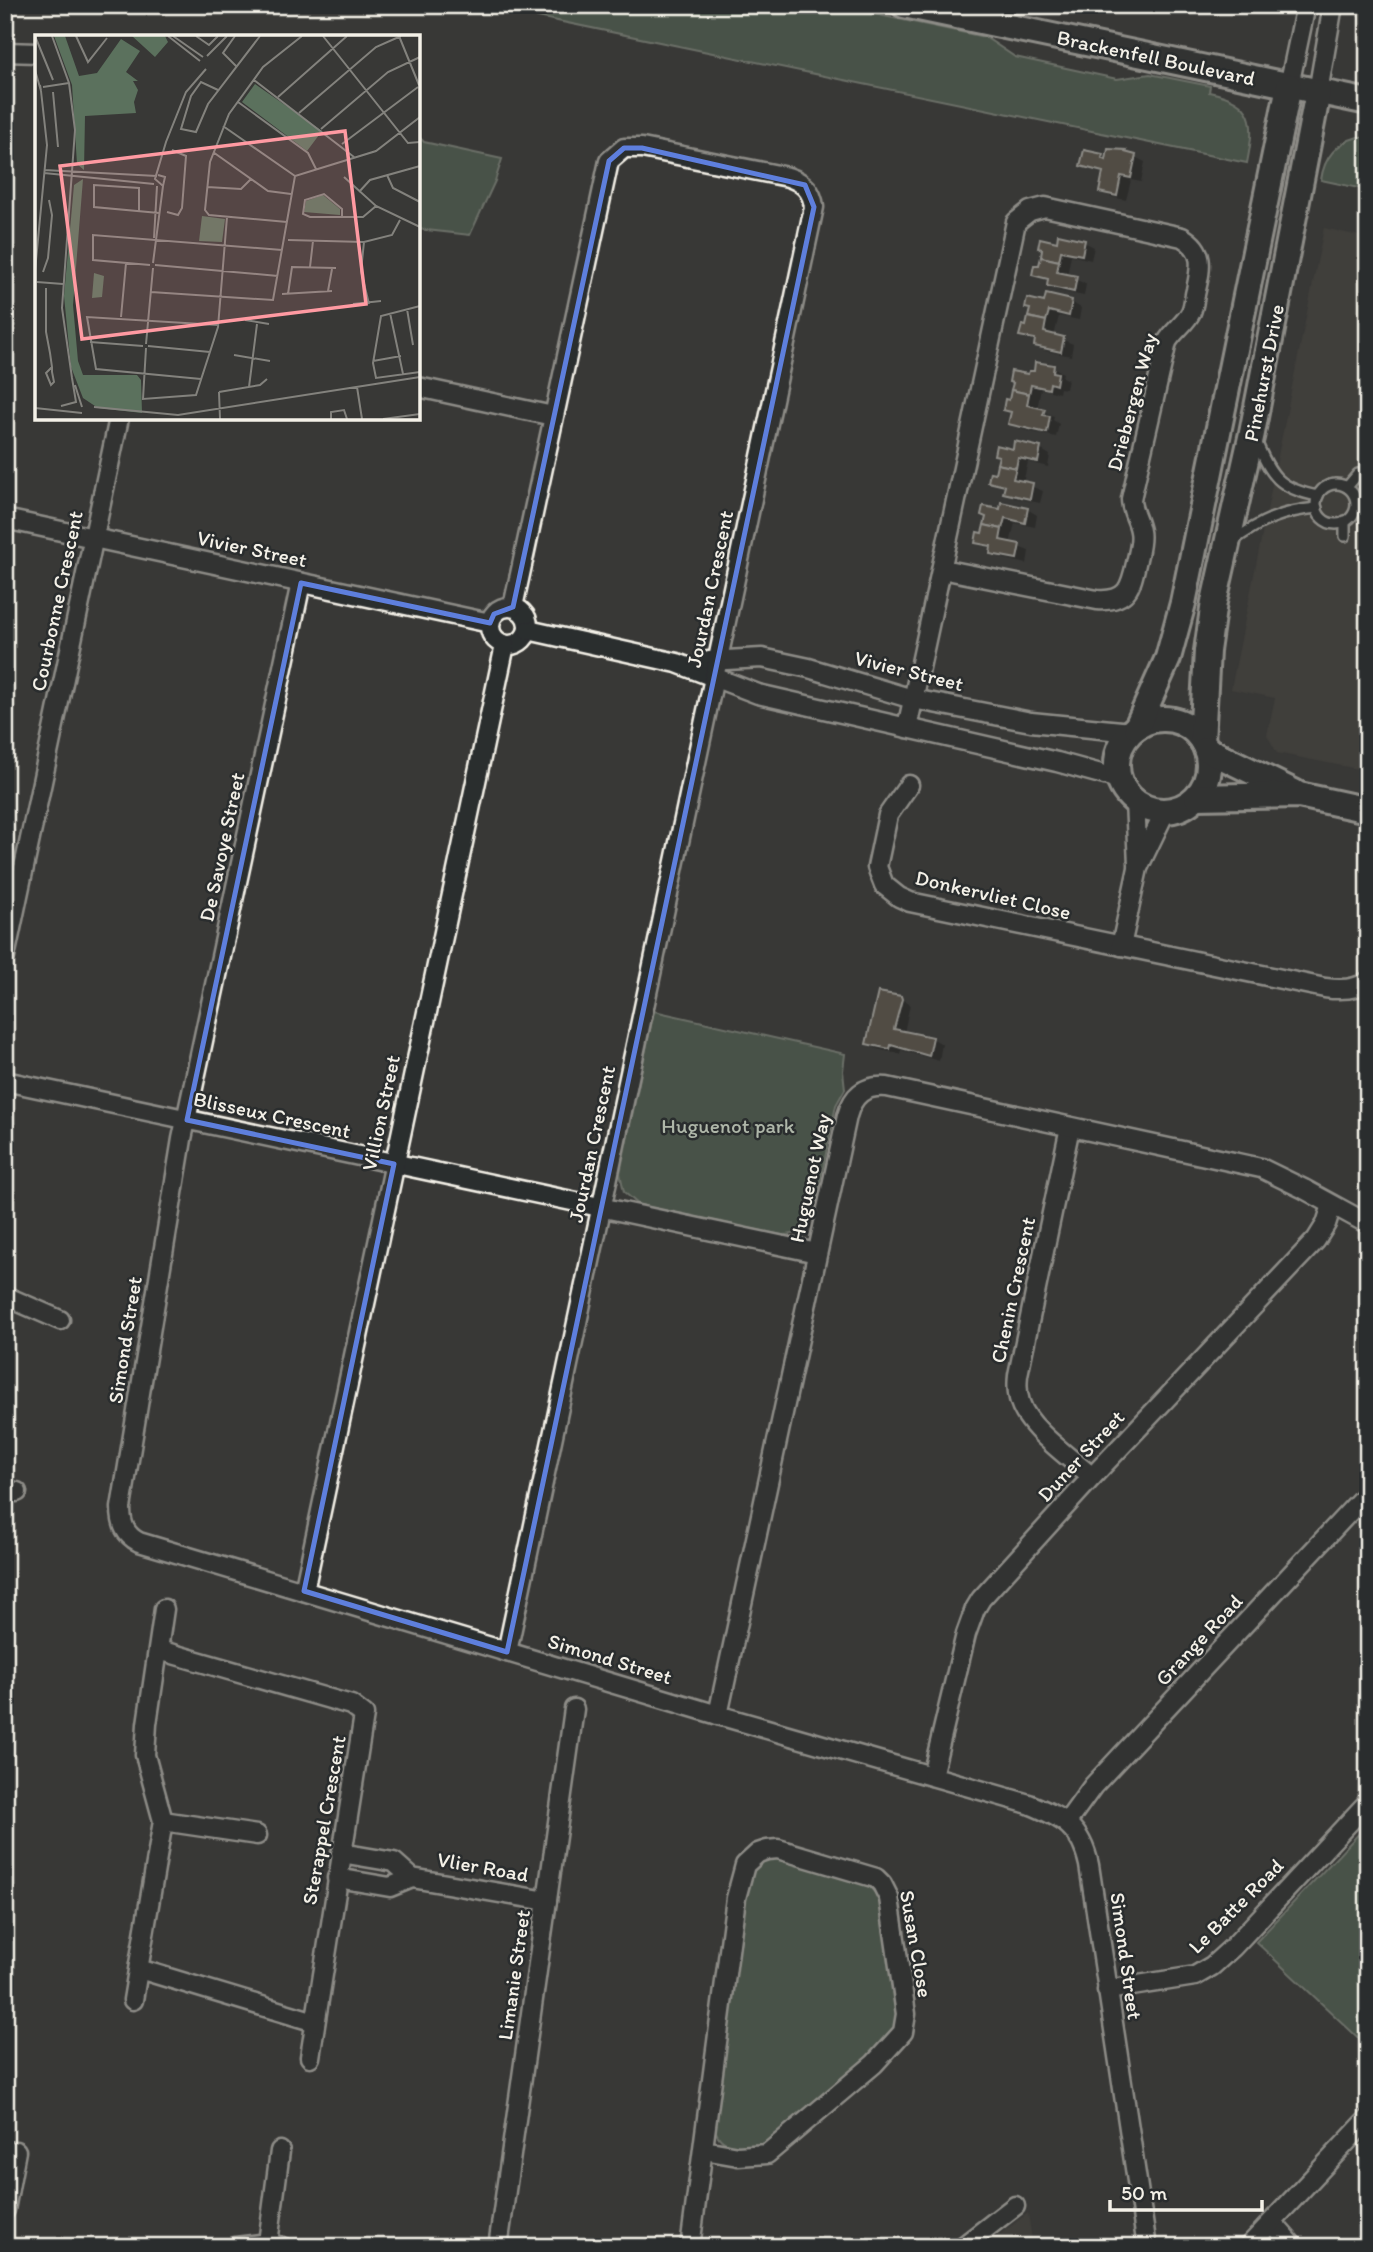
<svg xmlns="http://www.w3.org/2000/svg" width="1373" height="2252" viewBox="0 0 1373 2252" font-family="Itim,sans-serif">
<rect width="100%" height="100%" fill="#383836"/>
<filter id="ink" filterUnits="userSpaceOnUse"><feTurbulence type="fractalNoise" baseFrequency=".0143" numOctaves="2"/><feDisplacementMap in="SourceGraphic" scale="14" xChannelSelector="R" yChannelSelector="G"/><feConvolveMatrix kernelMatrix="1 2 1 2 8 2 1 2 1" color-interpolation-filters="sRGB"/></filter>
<g filter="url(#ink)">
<g fill="#494640">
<polygon points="1324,228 1368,238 1368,771 1277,753 1267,735 1275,698 1231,689"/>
<polygon points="1028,2213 1033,2247 983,2247"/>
</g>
<g fill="#5b715d" stroke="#a8b1a2" stroke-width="2">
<path d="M480,5H831L985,37L1015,57L1117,79L1150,74L1210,86L1209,92C1256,101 1255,123 1247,163Z"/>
<polygon points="418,136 424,142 502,159 495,181 470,235 418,229"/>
<path d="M1358,137H1368V190L1321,180C1324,158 1336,143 1358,137Z"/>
<path d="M654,1011L845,1054L843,1071L845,1089L836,1105L813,1216C807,1230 797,1235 782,1235L639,1205L624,1192L620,1173Z"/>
<polygon points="1368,1824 1368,2047 1256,1942"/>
<path d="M778,1857L867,1884L878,1896L882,1905L898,2011L896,2026L887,2040L771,2141C749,2149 717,2153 713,2122L748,1879C754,1865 763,1859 778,1857Z"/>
</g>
<g fill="#0007">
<polygon points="1110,150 1125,152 1145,162 1141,182 1131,180 1126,200 1111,197 1101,191 1104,174 1082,165 1102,155 1108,159"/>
<polygon points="1084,242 1094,247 1091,260 1071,255 1067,276 1086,284 1084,296 1059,291 1049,285 1050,281 1034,274 1058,244"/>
<polygon points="1071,302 1081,308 1079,320 1059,316 1054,336 1073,344 1071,356 1046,351 1036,345 1037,342 1021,335 1028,328 1032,310 1027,307"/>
<polygon points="1053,367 1063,373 1062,377 1068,380 1066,389 1060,388 1059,393 1041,389 1037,409 1054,416 1053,420 1059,424 1056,437 1020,429 1010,423 1012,413 1005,409 1029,376"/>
<polygon points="1040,449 1050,455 1048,467 1028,462 1023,483 1043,491 1040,503 1015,498 1005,492 1006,488 990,481 1014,451"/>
<polygon points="1027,509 1037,515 1035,527 1015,523 1010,544 1029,551 1027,564 1002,558 992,553 993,549 977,542 1001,511"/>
<polygon points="900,998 910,1004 904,1033 932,1038 942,1044 939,1061 901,1050 900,1054 877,1049 868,1043"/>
</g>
<g fill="#706557" stroke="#f4f1e8" stroke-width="2">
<polygon points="1108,149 1126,150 1125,152 1136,155 1131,178 1121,176 1117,196 1099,192 1103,172 1080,166 1084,150 1103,154 1102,158 1106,160"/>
<polygon points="1058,234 1085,240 1082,255 1061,251 1059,261 1041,257 1042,249 1038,248 1040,238 1057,242"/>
<polygon points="1041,257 1059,261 1057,272 1077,276 1074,292 1047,286 1048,279 1032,275 1034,265 1039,265"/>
<polygon points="1046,294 1072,300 1069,316 1049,311 1046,321 1028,317 1030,309 1025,308 1027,298 1044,302"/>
<polygon points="1028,317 1046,321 1044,332 1064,337 1061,352 1034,346 1035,339 1019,336 1022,325 1026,326"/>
<polygon points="1035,362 1054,365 1053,372 1058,373 1056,385 1050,383 1049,389 1031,385 1029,394 1011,390 1013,383 1009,382 1011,371 1028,374 1029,371 1034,371"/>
<polygon points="1011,390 1029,394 1027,405 1045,409 1043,415 1050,416 1047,433 1008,424 1011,412 1003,410 1005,399 1009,400"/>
<polygon points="1014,441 1041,447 1038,462 1018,458 1016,468 997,464 999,456 994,455 996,445 1013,449"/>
<polygon points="997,464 1016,468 1013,479 1033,483 1030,499 1003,493 1005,486 988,482 990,472 995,473"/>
<polygon points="1001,502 1028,508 1025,523 1005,518 1002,529 984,525 986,517 981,515 983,506 1000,509"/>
<polygon points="984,525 1002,529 1000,540 1020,544 1017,559 990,554 991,546 975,543 977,532 982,533"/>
<polygon points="878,992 901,996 902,999 894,1029 933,1037 929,1056 891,1045 890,1049 866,1044"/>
</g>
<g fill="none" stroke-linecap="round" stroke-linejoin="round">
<g stroke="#f4f1e8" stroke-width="14">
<g id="lane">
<path d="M1256,441C1271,476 1279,489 1318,496"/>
<circle cx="1336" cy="504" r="20"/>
<polyline points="1347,487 1358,474"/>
<polyline points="1345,536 1345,521"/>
<path d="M1233,541C1260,521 1283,511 1317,508"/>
</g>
</g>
<g stroke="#f4f1e8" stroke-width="23">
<g id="street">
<polyline points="5,52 37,53"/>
<polyline points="1289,86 1306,5"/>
<polyline points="1318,92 1333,5"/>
<polyline points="418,387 553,416"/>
<polyline points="5,519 490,623"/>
<path d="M301,583L182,1139L121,1508C121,1524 125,1535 139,1542L718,1715L1029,1804C1063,1818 1081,1827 1089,1865L1147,2247"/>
<circle cx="509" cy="626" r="19"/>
<polyline points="528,630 677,663 758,694 1057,762 1119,779"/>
<polyline points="709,661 762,658 809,668 913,699 1031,722 1131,732"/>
<path d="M907,728L1016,222L1030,211L1045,207L1182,237C1205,250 1201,267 1196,290C1194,297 1194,306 1191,312C1186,323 1173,331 1167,342L1131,499C1131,511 1138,519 1140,531C1142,540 1139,550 1137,559C1131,586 1129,602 1097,600L942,569"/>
<path d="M909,785L888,815L877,867L884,885L899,897L910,902L1325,988C1339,990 1356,990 1368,981"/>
<polyline points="1135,802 1138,864"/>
<polyline points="1121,946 1138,868 1165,812"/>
<polyline points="5,957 119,418"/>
<polyline points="5,1081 817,1253"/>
<path d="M1070,1127L1018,1375C1017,1384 1017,1393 1020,1402C1028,1429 1071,1458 1092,1477"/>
<polyline points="5,1296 60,1320"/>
<polyline points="5,1490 17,1492"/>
<polyline points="304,1591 505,645"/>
<polyline points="159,1650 351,1705 364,1715 310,2057"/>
<path d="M507,1652L814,207C812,190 803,182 788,177L642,148H624L609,161L513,607"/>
<path d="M718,1715L847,1116C853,1095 864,1085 887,1087L1261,1168L1304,1189L1368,1224"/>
<polyline points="932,1776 966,1634 975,1609 981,1599 1092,1477 1316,1240 1326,1224 1332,1205"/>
<polyline points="163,1821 257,1835"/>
<polyline points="1067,1822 1093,1786 1368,1492"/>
<polyline points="341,1853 394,1862 412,1878 547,1901"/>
<polyline points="337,1878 390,1887 412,1878"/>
<polyline points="139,1969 315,2022"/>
<polyline points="1107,1990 1195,1976 1212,1966 1233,1947 1368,1802"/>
<polyline points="133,2000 163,1821 145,1755 147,1724 164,1609"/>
<polyline points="5,2210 16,2151"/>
<polyline points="1272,2222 1294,2247"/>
<polyline points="268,2243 280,2151"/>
<polyline points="236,2247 268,2243 283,2247"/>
<polyline points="498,2247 574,1709"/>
<polyline points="690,2247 736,1898 745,1865 758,1853 767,1850 778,1849 876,1878 882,1884 889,1898 906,2014 903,2032 874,2064 767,2154 738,2156 704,2150"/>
<polyline points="962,2247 1015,2206"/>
<polyline points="1248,2247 1368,2119"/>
</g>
</g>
<g stroke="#f4f1e8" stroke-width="30">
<g id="secondary">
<polyline points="904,5 1368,102"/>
<circle cx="1163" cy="765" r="46"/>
<polyline points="1137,727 1168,658 1183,603 1289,86"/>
<polyline points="1202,741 1207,651 1214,602 1252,433 1318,92"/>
<polyline points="1206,749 1294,792"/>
<polyline points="1197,797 1299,795 1368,810"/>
</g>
</g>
<use href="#lane" stroke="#2a2d2e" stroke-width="9"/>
<use href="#street" stroke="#2a2d2e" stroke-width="18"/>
<use href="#secondary" stroke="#2a2d2e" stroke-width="24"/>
</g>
</g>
<path d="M0 0H1373V2252H0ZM624,148H642L805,185L814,207L507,1652L304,1591L394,1164L187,1120L301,583L490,623L494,614L513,607L609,161Z" fill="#383836" fill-opacity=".55" fill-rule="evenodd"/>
<path fill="none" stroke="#5e7fdd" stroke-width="5" stroke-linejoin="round" d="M624,148H642L805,185L814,207L507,1652L304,1591L394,1164L187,1120L301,583L490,623L494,614L513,607L609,161Z"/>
<g text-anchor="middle" stroke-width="5" stroke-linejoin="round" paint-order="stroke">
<g font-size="21" fill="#f4f1e8" stroke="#2a2d2e">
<text transform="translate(1156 58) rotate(12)" y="7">Brackenfell Boulevard</text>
<text transform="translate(1264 373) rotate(-79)" y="7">Pinehurst Drive</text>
<text transform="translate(1132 402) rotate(-75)" y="7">Driebergen Way</text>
<text transform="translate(252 549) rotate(12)" y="7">Vivier Street</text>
<text transform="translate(710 589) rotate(-78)" y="7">Jourdan Crescent</text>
<text transform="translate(57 601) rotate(-78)" y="7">Courbonne Crescent</text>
<text transform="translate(909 671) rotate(14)" y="7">Vivier Street</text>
<text transform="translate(222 847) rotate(-78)" y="7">De Savoye Street</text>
<text transform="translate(993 895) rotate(13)" y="7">Donkervliet Close</text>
<text transform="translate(381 1113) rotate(-78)" y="7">Villion Street</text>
<text transform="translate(272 1115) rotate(12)" y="7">Blisseux Crescent</text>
<text transform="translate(592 1144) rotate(-78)" y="7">Jourdan Crescent</text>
<text transform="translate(810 1178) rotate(-78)" y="7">Huguenot Way</text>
<text transform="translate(1013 1290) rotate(-78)" y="7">Chenin Crescent</text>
<text transform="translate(125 1340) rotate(-81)" y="7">Simond Street</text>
<text transform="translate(1081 1456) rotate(-47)" y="7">Duner Street</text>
<text transform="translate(1199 1640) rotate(-47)" y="7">Grange Road</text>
<text transform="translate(610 1659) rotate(17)" y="7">Simond Street</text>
<text transform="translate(324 1820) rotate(-80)" y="7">Sterappel Crescent</text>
<text transform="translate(483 1867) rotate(10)" y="7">Vlier Road</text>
<text transform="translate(1236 1906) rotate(-45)" y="7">Le Batte Road</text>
<text transform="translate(916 1944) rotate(80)" y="7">Susan Close</text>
<text transform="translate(1126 1956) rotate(82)" y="7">Simond Street</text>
<text transform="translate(514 1975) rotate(-82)" y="7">Limanie Street</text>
</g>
<g font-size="21" fill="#afb7a9" stroke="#2a2d2e">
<text x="728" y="1133">Huguenot park</text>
</g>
</g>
<g transform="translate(35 35)">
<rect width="385" height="385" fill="#383836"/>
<path d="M19,1H30L44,41L62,38L86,4L105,16L91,37L103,46H98L103,55L99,67L101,78L50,81L49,135L42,129L37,50ZM97,1H130L133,7L120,22ZM220,49L287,96L272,116L207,67ZM48,144L38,270L43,326L48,340H102L106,345L107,378L63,373L48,363L36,332L29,261L39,150ZM288,160L305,174V180L269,177L271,166ZM167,181L190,184L187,207L164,206ZM59,238L69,241L67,262L57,263Z" fill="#5b715d"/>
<path fill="none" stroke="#83827d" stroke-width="2" d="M0,1L18,45M17,1L34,48L40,95L27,273L37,343M41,1L53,27L72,3M133,1L165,26M138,1L168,22M161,1L174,10L183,1M200,1L188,18L201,31M288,1L373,108L385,107M364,1L384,50M172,21L192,1M0,35L6,56L5,50M219,45L319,122M8,52L34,48M183,55L166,47L156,61L146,94L161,97L173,69L225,1M18,57L23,112M243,62L312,1M203,67L273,118L281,134M264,78L341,12L366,1M188,91L260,141M286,94L353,37L385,22M307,109L383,52M178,117L233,156L256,159M9,135L122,141M9,138L119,149M123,140L130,142L128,151L120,144L131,107L151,57L171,34M352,140L358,153L385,167M309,142L341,171L385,192M172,152L206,154L216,144M324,157L335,145L385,131M104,176V153L59,150V172L124,178M132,177L143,180L147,173L151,121L137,115M307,182V174L289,159L270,165L268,179L275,182H328L341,171M252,187L174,180L170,175L175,127L194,79L228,32L267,1M119,203L122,151M253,205L329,207L357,200L365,185M329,207L326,236L334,269M118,228L128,151M115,230L58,225V200L247,215M120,230L243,241M275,232L278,206M0,236L12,110L6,56M8,237L13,223L17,180L14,165M2,247L28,249M11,253V297L15,318L17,332V337L19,347L16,350L11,338L17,332M293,256L297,234M116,257L238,265L260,141L341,116L385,82M247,259L297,256M253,259L257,232L301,233M318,269L346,266M385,271L346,281L338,328L341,343L385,337M372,274L378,310M355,278L368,339M86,282L91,228M210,285L234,289M55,307L108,311M111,309L118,233M113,311L175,317M111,313L108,364L161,360L183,292L192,182M199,320L235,326M338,326L366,321M166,344L61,334L52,282L183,290M40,350L47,372M214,352L222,289M322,352L327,384M184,357L225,350L232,344M184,357L185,384M26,371L41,367L37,343M59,372L143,380L385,342M0,373L47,378M296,384V377L309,375L312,384M348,384L385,379"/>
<path fill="#ff9aa2" fill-opacity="0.15" stroke="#ff9aa2" stroke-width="3.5" d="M310,96L331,269L47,304L25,131Z"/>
<rect width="385" height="385" fill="none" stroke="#f4f1e8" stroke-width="3.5"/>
</g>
<rect width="1373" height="2252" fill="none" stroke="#2a2d2e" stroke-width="28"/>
<rect x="14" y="14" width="1345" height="2224" fill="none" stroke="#f4f1e8" stroke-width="2.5" filter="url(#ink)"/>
<path d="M1110 2200v10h152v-10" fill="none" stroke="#f4f1e8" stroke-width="3.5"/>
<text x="1121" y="2200" font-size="21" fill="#f4f1e8" stroke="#2a2d2e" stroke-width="5" paint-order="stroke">50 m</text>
</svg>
